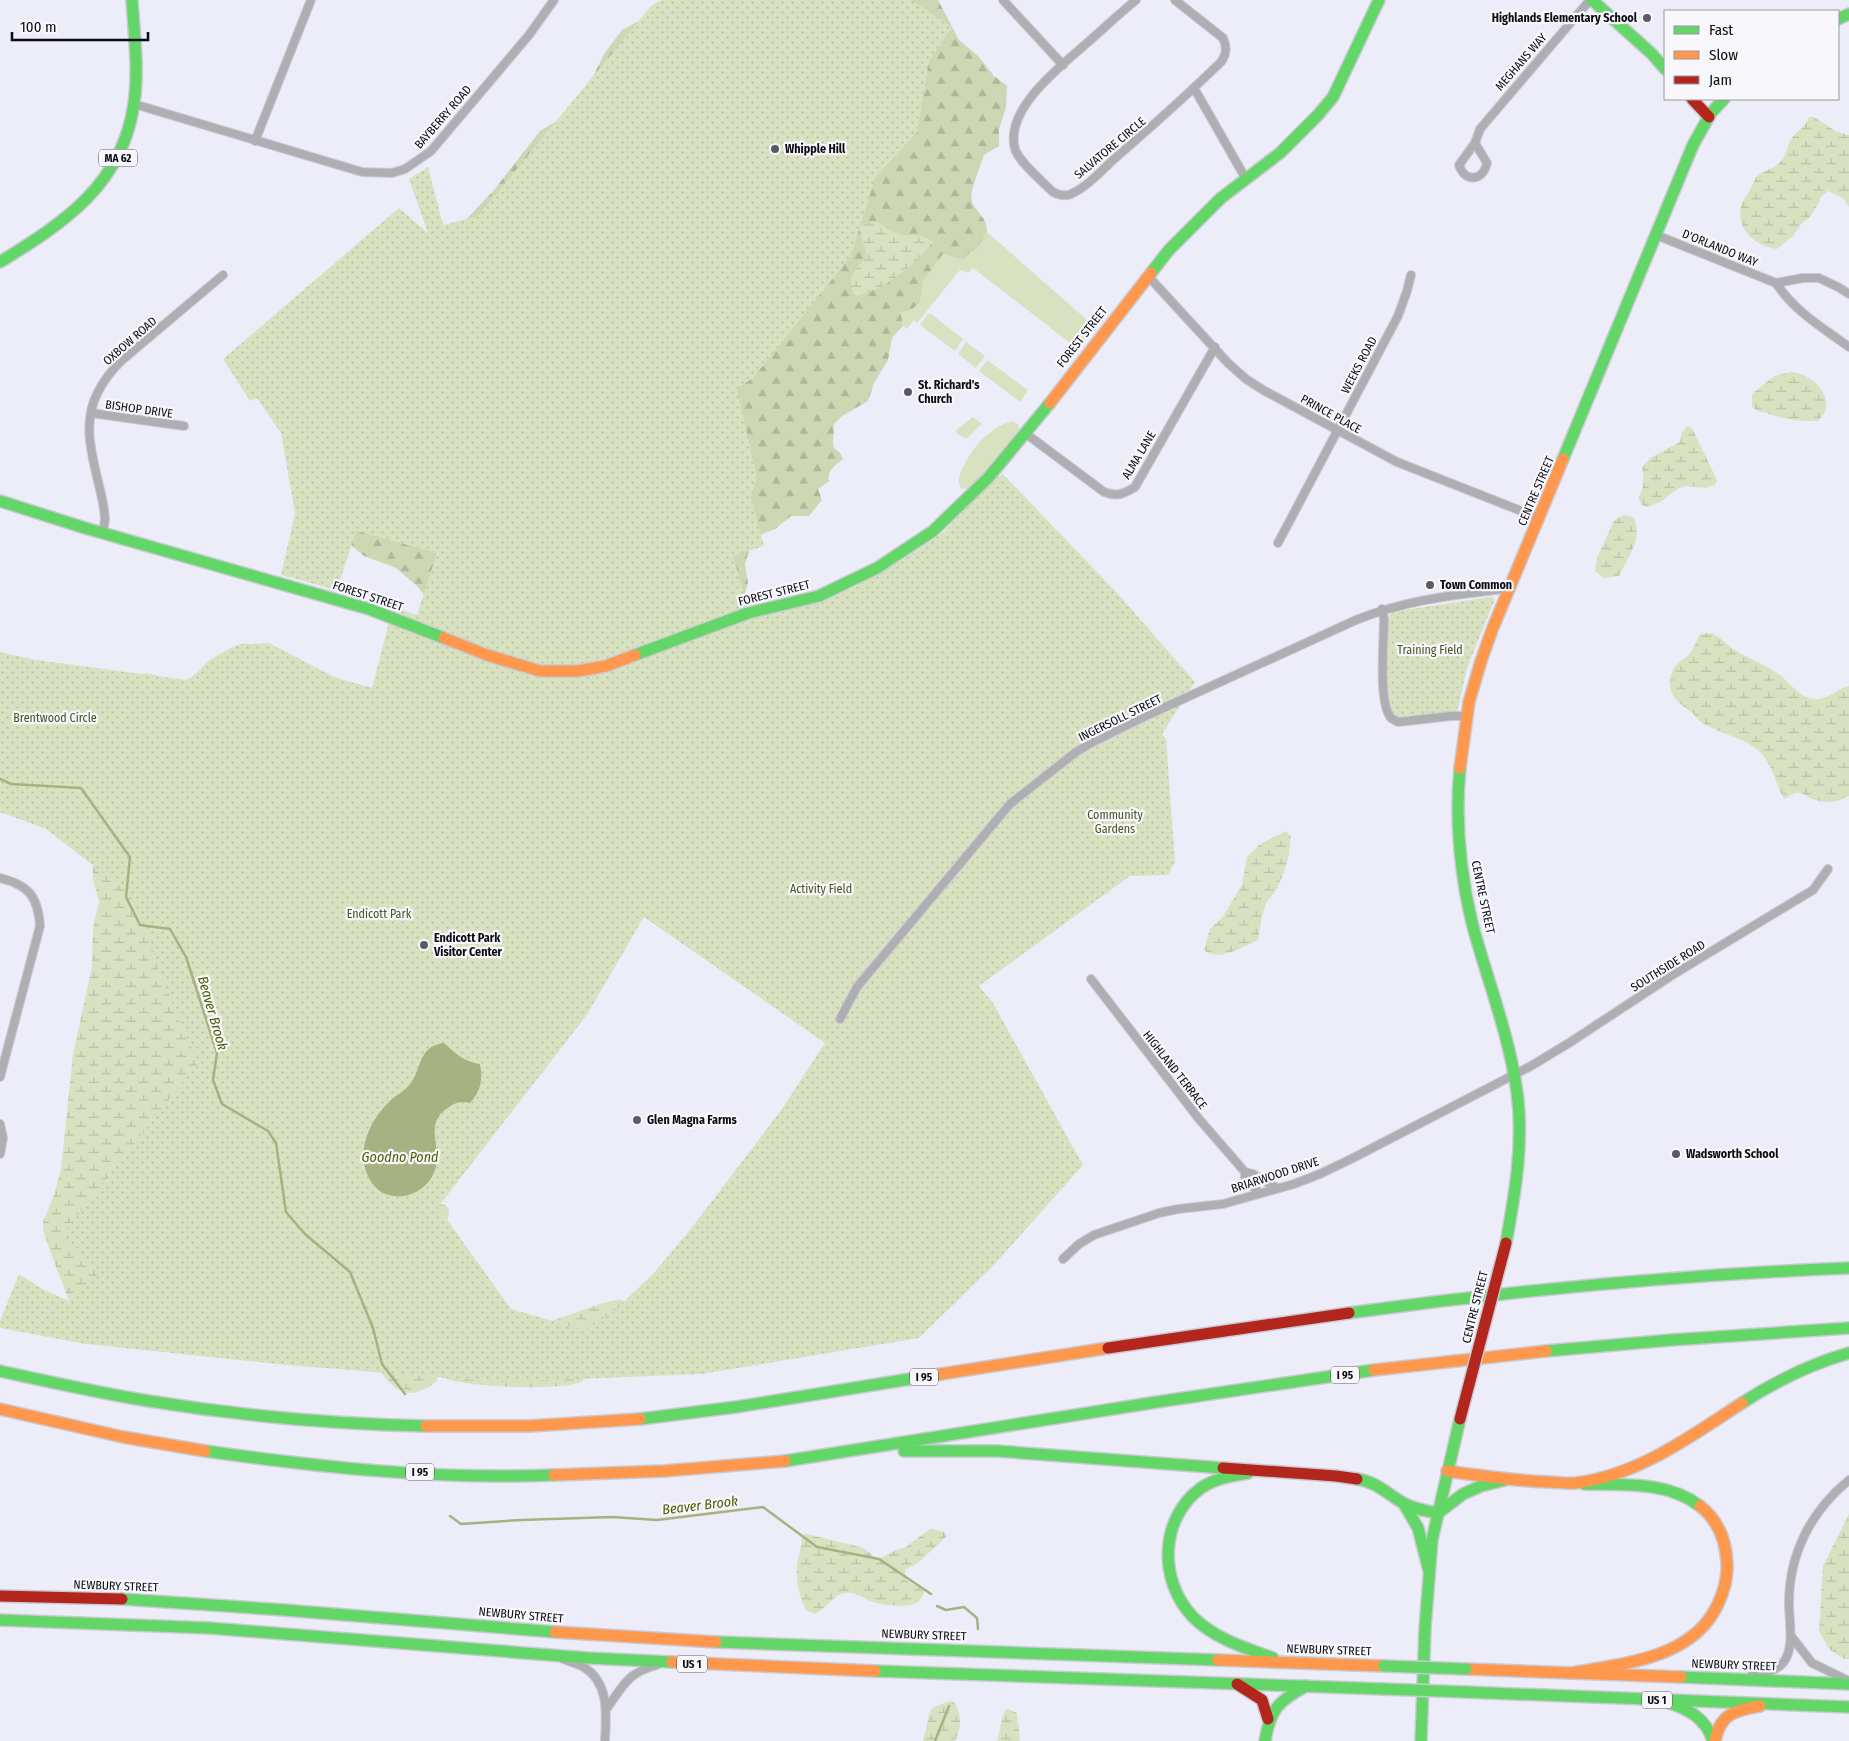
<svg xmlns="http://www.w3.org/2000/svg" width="1849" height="1741" viewBox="0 0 1849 1741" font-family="'Fira Sans Condensed',sans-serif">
<defs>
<pattern id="forest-firs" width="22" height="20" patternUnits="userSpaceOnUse" patternTransform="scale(1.25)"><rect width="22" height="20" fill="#cdd7b3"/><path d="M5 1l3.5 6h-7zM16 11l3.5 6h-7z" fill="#afb799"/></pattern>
<pattern id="wetland-marsh" width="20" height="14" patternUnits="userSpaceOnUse" patternTransform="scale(1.25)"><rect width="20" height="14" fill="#d8e2c1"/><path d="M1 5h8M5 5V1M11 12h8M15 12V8" fill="none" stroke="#b8c1a5"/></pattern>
<pattern id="park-dots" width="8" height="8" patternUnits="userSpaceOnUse" patternTransform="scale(1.25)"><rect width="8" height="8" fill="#d8e2c1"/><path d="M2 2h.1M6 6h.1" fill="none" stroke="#b8c1a5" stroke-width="1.8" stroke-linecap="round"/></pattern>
</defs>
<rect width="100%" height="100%" fill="#ededf9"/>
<g fill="#d8e2c1">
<polygon points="987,232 1094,326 1072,356 1069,356 1066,353 1066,348 1070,343 973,268 968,273 960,270 917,323 914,320 907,329 903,326 901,313 911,310 920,303 923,281 943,254 963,260 968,254 977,249"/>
<polygon points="928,314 931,314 963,339 955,351 920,325"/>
<polygon points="966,342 985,356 976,368 958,354"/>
<polygon points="987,360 1028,390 1021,401 1019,401 979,371"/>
<polygon points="973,417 982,424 966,439 957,434 956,430"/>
<path d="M1012,421L1018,424L1019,430C1008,447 982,479 966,489L961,488C957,482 959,476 962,469C972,447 989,428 1012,421Z"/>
</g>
<path fill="url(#forest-firs)" d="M679,0H938L959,40L978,56L994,76L1007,86L1006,107L999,130V146L984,155C981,166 967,195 973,204C979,215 987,218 987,232L977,249L968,254L963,260L943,254L923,281L920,303L911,310L901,313L903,326L892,338L888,360L874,383L868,401L842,416L834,424L833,443L834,448L840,453L843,459C835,466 827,470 829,481L818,489L822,500L809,516H791L775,529L753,538L745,564L748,583L744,596L447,623L417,586L396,568L364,556L351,545L353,514L420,237L458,228L494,190L540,131L578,108L604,54L622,30Z"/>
<g fill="url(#wetland-marsh)">
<path d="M1809,117H1814L1837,132L1849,135V207L1843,198L1828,191L1821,197L1818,204L1809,218L1802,223L1793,236L1777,249C1754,246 1734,228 1742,203C1744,198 1748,195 1750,190C1752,187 1753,182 1755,179C1760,171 1770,170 1777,165C1786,158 1786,150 1790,141C1795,132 1806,127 1809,117Z"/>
<path d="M872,221C881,222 883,226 890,230C903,237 921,231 933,242C912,267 890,286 859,296L854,295C845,275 858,269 867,255L859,229L862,225Z"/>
<path d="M1791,372C1808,373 1832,391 1825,412C1824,415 1820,418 1818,421C1799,421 1788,420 1769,414C1762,411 1757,413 1752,406V394L1774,376Z"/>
<path d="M1688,426L1692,428L1717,480L1716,484L1706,488L1685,486L1679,488L1660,502L1647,507L1642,505L1638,498C1645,488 1644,479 1642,468L1650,458L1680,442L1682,432Z"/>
<path d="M1624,515L1633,517C1644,538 1628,557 1619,576L1603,578L1595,571C1596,553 1608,537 1614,520Z"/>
<path d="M1700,634C1705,634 1711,632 1715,635C1722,638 1727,645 1733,649C1748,658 1766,665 1780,675C1793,685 1799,699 1818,699C1831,698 1838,688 1849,686V796C1837,803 1823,804 1810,798C1806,796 1803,793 1799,793C1794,792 1789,797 1784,799C1775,783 1773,765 1760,752C1744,737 1719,734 1701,722C1697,719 1694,714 1690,711C1675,701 1664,690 1673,670C1677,662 1683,660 1689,654C1694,650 1696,640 1700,634Z"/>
<path d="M242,644H249L283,664L435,1203L445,1205L449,1209L440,1290L543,1324L600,1304L617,1300H622L626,1303L583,1381C564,1391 483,1387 460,1382C452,1381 445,1378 437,1376V1381C405,1406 391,1388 373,1360L69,1301L46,1240L43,1229V1222L54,1195L61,1169L73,1055L92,966L93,928L99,902L93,879V859L144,674C160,672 168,686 185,680C200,675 201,666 211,659C220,654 233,646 242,644Z"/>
<path d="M1286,831L1291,836L1289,855L1284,872L1277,889L1266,903L1262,916L1258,940C1243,946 1219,963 1204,950L1210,929L1222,918L1242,885L1247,857L1260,844Z"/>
<polygon points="1849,1514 1849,1659 1844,1659 1829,1649 1819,1631 1823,1566"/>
<path d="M933,1529L944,1532L947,1536L919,1562L905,1570L906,1580L925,1591C923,1595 921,1599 919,1601C911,1609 882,1605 873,1602C863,1599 858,1592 847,1593C832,1594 828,1608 815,1614L806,1610C799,1596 796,1582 797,1567C798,1556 802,1546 802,1535L807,1534L860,1547L865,1549L877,1560L896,1550L906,1547L928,1530Z"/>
<path d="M950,1701L954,1702C962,1716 962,1726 955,1741H923L930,1711L933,1707Z"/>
<path d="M1007,1708L1017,1713L1020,1741H997C1001,1729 1000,1718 1007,1708Z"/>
</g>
<g fill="url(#park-dots)" fill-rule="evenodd">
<path d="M662,0H911L952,27L929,61L917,132L875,178L851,256L753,378L737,389L757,478L751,498L764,546L733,556L750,615L820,603L857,586L905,558L944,532L988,483L1003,474L1118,594L1195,682L1162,734L1166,739L1175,862L1168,875L1130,876L979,986L993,1003L1083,1165L993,1266L919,1338L702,1374L500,1382L287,1365L86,1344L0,1328V1321L19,1274L42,1289L69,1301L98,1274L60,1237L198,1063L160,974L148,934L129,893L46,829L0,812V652L36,660L187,680L236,645L269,643L334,677L372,688L393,607L417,615L437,553L356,531L337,590L281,575L295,513L281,433L257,398L250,401L223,359L399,208L428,233L409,179L428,167L443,225L478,216L652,5ZM644,917L825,1043L782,1109L690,1230L653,1274L611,1314L584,1330L511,1309L438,1207L586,1016Z"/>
<path d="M1491,597L1495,599L1467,668L1457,713C1441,715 1415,721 1400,717C1394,716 1391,712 1389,707C1382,688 1387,643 1387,622L1391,612Z"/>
</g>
<path fill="#a6b281" d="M444,1043C455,1053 464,1062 480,1064C483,1080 481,1091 470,1103C462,1101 456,1102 449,1107C427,1121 437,1137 437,1158C437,1181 416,1199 394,1196C382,1195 373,1187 368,1176C356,1150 370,1120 390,1101C396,1095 405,1091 410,1084C422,1069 418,1046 444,1043Z"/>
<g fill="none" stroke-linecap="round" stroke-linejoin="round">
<g stroke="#a6b281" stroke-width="2.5">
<polyline points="0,779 11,784 81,788 130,857 126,897 140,925 170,929 186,957 217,1053 213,1080 222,1104 268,1131 276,1143 286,1212 305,1234 350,1272 373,1328 382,1364 405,1394"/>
<polyline points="450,1516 461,1524 521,1520 612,1517 657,1520 763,1507 817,1547 879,1559 931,1594"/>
<polyline points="937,1606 946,1610 964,1607 977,1618 978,1629"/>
<polyline points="935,1741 949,1706"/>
</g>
<g stroke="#cacad3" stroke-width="10">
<g id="street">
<polyline points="1003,0 1063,65"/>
<path d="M1136,0C1119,14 1103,29 1087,43C1061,66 1004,109 1015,149C1019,162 1043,182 1053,192C1059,195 1065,197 1071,194C1087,187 1101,171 1113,160C1150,128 1186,96 1221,62C1227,54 1227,47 1223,38L1175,0"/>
<polyline points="1194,88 1246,179"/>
<polyline points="134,104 362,172 392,173 405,169 431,151 529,35 554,0"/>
<polyline points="255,141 311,0"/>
<path d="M1475,143L1487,163C1483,181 1465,183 1459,165L1475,143L1480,129L1590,0"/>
<polyline points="1656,235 1776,283 1803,278 1819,278 1838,287 1849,294"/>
<polyline points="1148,276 1228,363 1246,379 1263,390 1397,462 1539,518"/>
<path d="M1776,283C1794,311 1823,328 1849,347"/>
<polyline points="91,413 184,426"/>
<path d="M1025,433L1104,492C1117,497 1124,494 1135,487L1215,347"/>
<path d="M103,532L105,519L104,509C98,471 78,429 98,392C104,380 112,370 121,361L223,275"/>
<polyline points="1278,543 1398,316 1407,291 1411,275"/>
<path d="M1382,609L1384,619C1384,640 1378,703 1391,718C1392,719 1397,721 1398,722L1451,716H1467"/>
<path d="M0,878C29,885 38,897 40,926L0,1077"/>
<polyline points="1091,979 1199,1119 1245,1172 1245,1177 1259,1193"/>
<path d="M840,1019L857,987L1010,804L1076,752L1093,742L1148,715L1356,620C1408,599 1456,595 1510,588"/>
<polyline points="0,1124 3,1138 0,1154"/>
<polyline points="1245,1172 1253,1174 1277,1188"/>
<polyline points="1063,1259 1079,1244 1094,1235 1159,1213 1178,1209 1223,1204 1294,1184 1320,1174 1353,1158 1531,1066 1569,1043 1674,974 1813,890 1828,869"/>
<polyline points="1791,1636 1812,1663 1849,1681"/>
<path d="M563,1659C570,1662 579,1664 585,1668C610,1684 606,1716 605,1741"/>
<path d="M1751,1676C1762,1674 1775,1672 1783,1663C1795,1648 1789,1621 1789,1603C1789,1554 1811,1511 1849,1480"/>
<path d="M607,1708C624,1685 627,1673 657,1665"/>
</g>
</g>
<g stroke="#cacad3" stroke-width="14">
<g id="fast">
<polyline points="1592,0 1652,54 1665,69"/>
<polyline points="1838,19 1849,14"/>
<path d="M0,262C65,222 123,184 134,103C139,69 134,34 132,0"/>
<polyline points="1151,273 1169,250 1221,198 1280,153 1318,115 1333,97 1379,0"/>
<polyline points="1563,459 1693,145 1711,113 1724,99"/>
<polyline points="0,501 85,528 369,609 444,638"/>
<polyline points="635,655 748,613 819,596 877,568 933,531 988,478 1050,403"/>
<path d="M1460,768C1455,820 1460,872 1472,923C1487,979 1509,1034 1517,1092C1524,1142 1515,1194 1506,1243"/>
<path d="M1349,1313C1515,1290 1682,1275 1849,1268"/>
<polyline points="1546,1351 1671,1340 1849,1328"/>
<path d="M0,1371C50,1382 99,1393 149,1401C241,1416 333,1424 426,1426"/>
<path d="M1742,1403C1776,1381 1810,1364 1849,1353"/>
<polyline points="640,1419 736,1407 941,1374"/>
<path d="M205,1451C319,1467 437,1480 554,1475"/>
<polyline points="904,1451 997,1451 1223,1468"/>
<polyline points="785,1461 1157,1402 1374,1370"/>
<path d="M1248,1473C1232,1476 1215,1478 1201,1488C1160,1518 1158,1579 1192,1616C1213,1638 1245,1648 1273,1658"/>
<path d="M1357,1479C1377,1482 1386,1493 1403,1503C1414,1509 1426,1511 1438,1513L1463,1494L1481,1486L1505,1480"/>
<path d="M1584,1484C1624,1485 1667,1481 1700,1506"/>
<polyline points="1404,1504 1418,1528 1429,1571"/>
<polyline points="122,1599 284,1610 555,1632"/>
<polyline points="0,1620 209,1628 588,1658 672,1662"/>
<polyline points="716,1642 1218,1660"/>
<polyline points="875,1671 1384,1689"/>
<polyline points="1681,1677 1849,1684"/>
<polyline points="1465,1692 1849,1707"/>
<path d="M1667,1702C1688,1709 1706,1718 1713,1741"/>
<path d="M1265,1741C1270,1710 1278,1701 1306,1686"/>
<polyline points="1421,1741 1425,1628 1432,1540 1460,1419"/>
</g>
</g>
<g stroke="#cacad3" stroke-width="14">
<g id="slow">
<polyline points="1050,403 1151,273"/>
<polyline points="444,638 487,655 540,671 578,671 606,666 635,655"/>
<polyline points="1460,768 1469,702 1481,661 1492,630 1563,459"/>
<polyline points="1374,1370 1546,1351"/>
<polyline points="941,1374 1108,1348"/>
<polyline points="0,1409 123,1437 205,1451"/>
<polyline points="426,1426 529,1426 640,1419"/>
<path d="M1447,1471C1481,1476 1515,1481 1549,1482C1558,1482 1567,1484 1576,1483C1639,1475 1691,1436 1742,1403"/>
<polyline points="554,1475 664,1471 785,1461"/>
<polyline points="555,1632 716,1642"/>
<polyline points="1218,1660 1384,1666"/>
<polyline points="672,1662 875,1671"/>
<polyline points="1466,1669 1681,1677"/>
<path d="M1572,1673C1624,1663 1693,1659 1718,1604C1724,1591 1728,1578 1727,1563C1726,1541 1718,1520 1700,1506"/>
<path d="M1715,1741C1720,1714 1735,1710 1760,1706"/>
</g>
</g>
<g stroke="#cacad3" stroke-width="14">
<g id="jam">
<polyline points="1692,99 1709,117"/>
<polyline points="1108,1348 1349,1313"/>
<polyline points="1223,1468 1336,1476 1357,1479"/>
<polyline points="0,1596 122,1599"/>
<polyline points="1237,1684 1262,1700 1268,1719"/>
</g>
</g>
<use href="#street" stroke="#aeaeb3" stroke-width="8"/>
<use href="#fast" stroke="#63d668" stroke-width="11"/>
<use href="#slow" stroke="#ff974d" stroke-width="11"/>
<use href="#jam" stroke="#b3261e" stroke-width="11"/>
<g stroke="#cacad3" stroke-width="14" stroke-linecap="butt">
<g id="fast-bridge">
<polyline points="1384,1666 1466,1669"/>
<polyline points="1384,1689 1465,1692"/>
</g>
</g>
<g stroke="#cacad3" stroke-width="14" stroke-linecap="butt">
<polyline id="jam-bridge" points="1460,1419 1506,1243"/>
</g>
<use href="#fast-bridge" stroke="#63d668" stroke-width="11"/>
<use href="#jam-bridge" stroke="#b3261e" stroke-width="11"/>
</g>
<g fill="#5a5a64" stroke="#f7f7fc" stroke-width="2">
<circle cx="1647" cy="18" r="5"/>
<circle cx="775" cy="149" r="5"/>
<circle cx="908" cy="392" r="5"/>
<circle cx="1430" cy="585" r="5"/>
<circle cx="424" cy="945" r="5"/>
<circle cx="637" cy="1120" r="5"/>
<circle cx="1676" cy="1154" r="5"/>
</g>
<g text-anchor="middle" stroke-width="4.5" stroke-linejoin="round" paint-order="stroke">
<g fill="#f7f7fc" stroke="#525259" stroke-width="1">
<rect x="99" y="149.5" width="38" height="17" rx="4"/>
<rect x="1331" y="1366.5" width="28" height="17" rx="4"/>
<rect x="910" y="1368.5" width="28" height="17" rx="4"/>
<rect x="406" y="1463.5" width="28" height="17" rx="4"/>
<rect x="677" y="1655.5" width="30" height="17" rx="4"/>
<rect x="1642" y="1691.5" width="30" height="17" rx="4"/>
</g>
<g font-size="11" font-weight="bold" fill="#0b0b13">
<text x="118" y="162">MA 62</text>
<text x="1345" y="1379">I 95</text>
<text x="924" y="1381">I 95</text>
<text x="420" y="1476">I 95</text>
<text x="692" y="1668">US 1</text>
<text x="1657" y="1704">US 1</text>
</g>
<g font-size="12" font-weight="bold" fill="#0b0b13" stroke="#f7f7fc" text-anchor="start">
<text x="1637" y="22" text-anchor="end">Highlands Elementary School</text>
<text x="785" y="153">Whipple Hill</text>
<text x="918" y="389">St. Richard's<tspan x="918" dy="14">Church</tspan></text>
<text x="1440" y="589">Town Common</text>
<text x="434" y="942">Endicott Park<tspan x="434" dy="14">Visitor Center</tspan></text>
<text x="647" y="1124">Glen Magna Farms</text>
<text x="1686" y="1158">Wadsworth School</text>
</g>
<g font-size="12" fill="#0b0b13" stroke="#f7f7fc">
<text transform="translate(1521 62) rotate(-49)" y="4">MEGHANS WAY</text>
<text transform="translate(443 117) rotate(-49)" y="4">BAYBERRY ROAD</text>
<text transform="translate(1110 148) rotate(-40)" y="4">SALVATORE CIRCLE</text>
<text transform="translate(1720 248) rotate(22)" y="4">D'ORLANDO WAY</text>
<text transform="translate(1082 337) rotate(-52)" y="4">FOREST STREET</text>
<text transform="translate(130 341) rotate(-41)" y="4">OXBOW ROAD</text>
<text transform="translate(1359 365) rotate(-62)" y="4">WEEKS ROAD</text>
<text transform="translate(139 409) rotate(8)" y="4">BISHOP DRIVE</text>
<text transform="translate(1331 414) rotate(29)" y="4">PRINCE PLACE</text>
<text transform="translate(1139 455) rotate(-59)" y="4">ALMA LANE</text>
<text transform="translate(1536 491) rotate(-67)" y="4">CENTRE STREET</text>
<text transform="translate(774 593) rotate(-14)" y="4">FOREST STREET</text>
<text transform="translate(368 596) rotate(18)" y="4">FOREST STREET</text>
<text transform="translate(1120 718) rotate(-26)" y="4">INGERSOLL STREET</text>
<text transform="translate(1483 897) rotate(78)" y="4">CENTRE STREET</text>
<text transform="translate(1668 966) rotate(-32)" y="4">SOUTHSIDE ROAD</text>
<text transform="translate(1175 1070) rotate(52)" y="4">HIGHLAND TERRACE</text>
<text transform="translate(1275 1175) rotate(-18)" y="4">BRIARWOOD DRIVE</text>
<text transform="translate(1475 1307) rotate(-76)" y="4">CENTRE STREET</text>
<text transform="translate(116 1586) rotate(2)" y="4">NEWBURY STREET</text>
<text transform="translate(521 1615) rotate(5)" y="4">NEWBURY STREET</text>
<text transform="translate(924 1635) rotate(2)" y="4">NEWBURY STREET</text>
<text transform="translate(1329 1650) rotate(2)" y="4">NEWBURY STREET</text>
<text transform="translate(1734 1665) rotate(2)" y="4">NEWBURY STREET</text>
</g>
<g font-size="12" fill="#49551f" stroke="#f7f7fc">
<text x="1430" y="654">Training Field</text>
<text x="55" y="722">Brentwood Circle</text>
<text x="1115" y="819">Community<tspan x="1115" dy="14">Gardens</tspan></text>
<text x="821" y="893">Activity Field</text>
<text x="379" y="918">Endicott Park</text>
</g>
<g font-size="14" font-style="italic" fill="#4e5d03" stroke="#f7f7fc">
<text transform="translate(213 1013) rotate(74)" y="5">Beaver Brook</text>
<text x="400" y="1162">Goodno Pond</text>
<text transform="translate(700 1505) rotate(-7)" y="5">Beaver Brook</text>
</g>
</g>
<rect x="1664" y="10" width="175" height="90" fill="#f7f7fc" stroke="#99999f"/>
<rect x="1674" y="26" width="25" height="8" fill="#63d668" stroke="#99999f"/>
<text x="1709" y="35" font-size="15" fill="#0b0b13">Fast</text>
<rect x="1674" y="51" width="25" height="8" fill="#ff974d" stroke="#99999f"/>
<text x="1709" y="60" font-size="15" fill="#0b0b13">Slow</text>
<rect x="1674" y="76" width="25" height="8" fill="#b3261e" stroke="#99999f"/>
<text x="1709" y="85" font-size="15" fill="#0b0b13">Jam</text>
<path d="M12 32v8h136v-8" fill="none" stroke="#0b0b13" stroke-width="2.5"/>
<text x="20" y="32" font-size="15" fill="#0b0b13" stroke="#f7f7fc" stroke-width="4" paint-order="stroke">100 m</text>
</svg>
